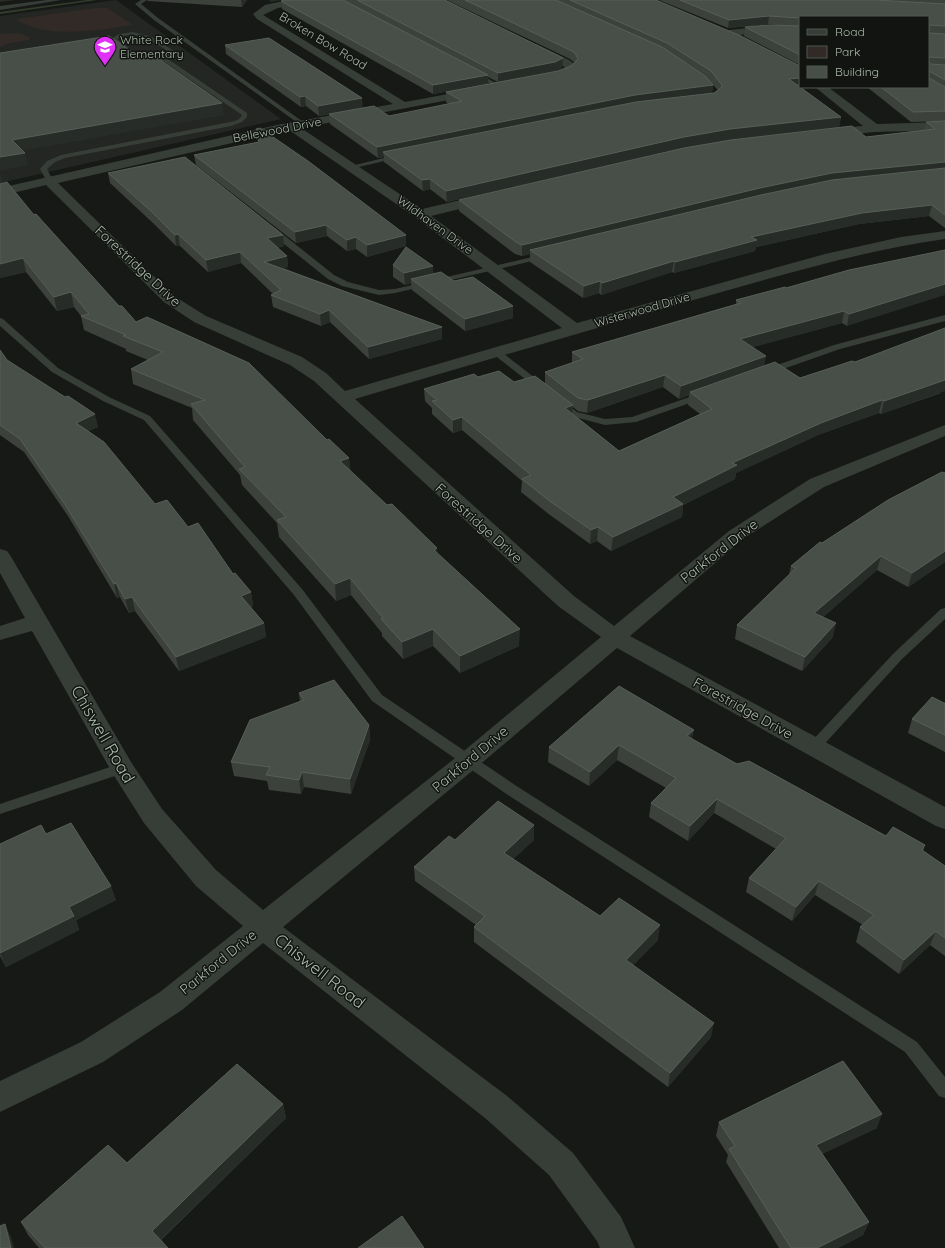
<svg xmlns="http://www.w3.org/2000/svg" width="945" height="1248" viewBox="0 0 945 1248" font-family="Quicksand,sans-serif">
<rect width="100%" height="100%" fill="#171917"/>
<polygon fill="#232623" points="116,0 281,119 0,183 0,16"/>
<g fill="#312a26">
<path d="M95,8H107L133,25C101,30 43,40 16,19Z"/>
<polygon points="19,33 29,37 29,40 6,44 0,48 0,34"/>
</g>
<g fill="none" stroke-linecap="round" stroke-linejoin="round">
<polygon fill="#323d2c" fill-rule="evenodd" points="87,0 97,0 0,14 0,12"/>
<g fill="#373e38" fill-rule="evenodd">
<polygon points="47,0 61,0 0,10 0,6"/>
<polygon points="141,0 147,0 141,4 158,18 306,124 306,126 302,126 154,20 135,4"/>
<path d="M133,32L152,37L174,51L172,57L168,59L247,113V117L242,122L231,126L65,158L55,162L47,169L53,181L51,182H47L40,169L47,161L61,155L230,122C235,121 240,120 242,115L163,61L142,59V57L144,56C152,57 164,60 169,52C154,42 136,28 117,39L128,47L129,48L126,50L111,39L119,34Z"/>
<polygon points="471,72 475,72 504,87 499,88 471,74"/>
<polygon points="400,154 402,155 402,157 350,169 347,167"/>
<polygon points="269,228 275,228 334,275 348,282 379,290 395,289 545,254 549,256 545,258 395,293 379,295 342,286 328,279 269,232"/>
<polygon points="945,315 945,321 840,349 769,374 763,374 761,372 763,370 834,345"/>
<polygon points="0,318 3,319 58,368 109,397 150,416 302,589 382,695 515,785 917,1042 945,1077 945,1098 939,1096 905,1052 505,793 372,701 294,595 144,420 103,401 52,372 0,326"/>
<polygon points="496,349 499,350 544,385 546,387 544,389 538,389 493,354 492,352"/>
<polygon points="704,392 709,395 707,397 636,422 605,425 571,416 555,403 557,401 563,401 577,412 605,419 632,417"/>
<polygon points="945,608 945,619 902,659 819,750 814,752 809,750 807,747 809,744 894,653 941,609"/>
<polygon points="122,763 127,764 129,768 127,772 0,814 0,804"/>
</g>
<g fill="#373e38" fill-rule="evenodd">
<path d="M288,0H316L311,3L278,8L263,15L405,102L475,89L479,90L481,92L479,94L475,95L301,128L422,209L487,194L492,195L494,198L492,201L431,216L577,323L825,254L901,237L945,231V239C860,251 779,276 697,299C583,332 469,365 355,399L574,596L614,626L729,531L810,479L945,425V436L824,487L743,539L630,636L945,807V829L936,826L617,648L477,767L283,927L507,1096L573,1153L621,1217L635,1248H600L597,1241L549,1175L485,1118L263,943L182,1010L103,1062L0,1112V1081L81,1042L160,992L243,926L196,886L144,823L113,774L32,631L0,640V626L25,618L0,573V549L7,551L10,555L131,762L162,809L216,870L263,910L459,755L601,637L558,606L314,381L290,365L194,322L164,302L46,185L0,196V188L277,125L393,104L257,19L253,14L265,5ZM289,130L415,217L562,328L345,391L326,373L302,357L206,316L174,296L58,183Z"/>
<polygon points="768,26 800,28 800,34 768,32 729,36 724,33 729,30"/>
<polygon points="536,44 569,60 573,63 576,69 570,75 546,81 542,80 541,78 542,76 562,71 565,68 561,64 532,49 531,47 532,45"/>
<polygon points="815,87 828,87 877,124 945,122 945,130 874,132 827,137 823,136 821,133 823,130 827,129 863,126"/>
</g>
</g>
<g fill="#3c413c" fill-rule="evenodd">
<polygon points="147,0 247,0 242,7 148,1"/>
<polygon points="285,0 445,0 562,68 555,72 498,82 488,77 488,84 433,94 282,9 281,1"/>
<path d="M447,0H656L800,87L841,117L839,127L729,140L683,148L447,202L430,189L423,191L384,162V157L378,158L330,124L329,114L362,108L319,116L306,106L301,107L226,54L225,45L363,108L389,116L449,104L446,102V92L558,71L571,66L575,63L570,59ZM708,80L718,90L714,93H712L713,85Z"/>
<polygon points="659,0 945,0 945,121 911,122 867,87 928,87 800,17 800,65 744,36 745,27 785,26 768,24 728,28"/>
<polygon points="945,121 945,228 929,216 859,224 756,247 755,251 674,273 672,272 601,295 599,293 583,298 530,262 530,254 522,256 515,254 459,211 459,200 866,137 924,130 926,122"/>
<polygon points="256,129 406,246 367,257 356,249 347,251 327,236 296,243 196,165 194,155 258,142"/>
<polygon points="108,173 283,235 284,246 277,248 287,256 288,267 283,268 442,327 442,339 369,359 330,322 321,326 273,307 271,295 273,294 241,263 208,272 180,246 176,246 154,224 110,183"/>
<polygon points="0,174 2,183 34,215 119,306 136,322 327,440 349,458 350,471 438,554 519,646 460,673 433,646 403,659 382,636 382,633 351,595 336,601 279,537 277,523 242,485 240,475 193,420 192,408 133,384 131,369 148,360 126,351 126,349 84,330 81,316 74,307 57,311 26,272 0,278"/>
<path d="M945,250L847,326L842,323L753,347L764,366L800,378L855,362L941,393L881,414L879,413L818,435L736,473L735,479L683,505L682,517L611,551L597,541L590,544L550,515L521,492L522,481L462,430L453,433L432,414V408L425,401L424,389L478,377L514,382L545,383V372L572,363V352L736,304V300ZM663,387L679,399L689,395L688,405L700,414L619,451L572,413L573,407L578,411L587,413Z"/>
<polygon points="393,265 433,273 454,281 513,306 513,318 465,331 412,290 411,283 405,285 393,277"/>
<polygon points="0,350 7,360 98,427 88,431 155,504 188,527 251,592 253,606 251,607 264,623 266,637 179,671 135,611 129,613 120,597 117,598 68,516 24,452 0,435"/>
<polygon points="945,473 945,562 908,587 877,570 823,617 833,637 802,671 735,639 737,625 789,575 791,566 822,543"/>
<polygon points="299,693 369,725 370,740 351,794 304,787 301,794 269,790 267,781 234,776 231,762 300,702"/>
<polygon points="944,703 945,703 945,752 908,733 912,719"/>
<polygon points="692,739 737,764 886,836 925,845 923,851 945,866 945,956 930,945 899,974 856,942 860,927 863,925 815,895 792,921 746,892 749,878 776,849 714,813 688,841 649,817 651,803 666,788 617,760 589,786 548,762 549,747"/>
<polygon points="46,834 116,900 76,920 79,930 6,967 0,956 0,844"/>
<polygon points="455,840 534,840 513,859 600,916 658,940 633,965 711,1037 668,1087 474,942 474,927 476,925 415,881 414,867"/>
<polygon points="283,1104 286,1118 161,1240 168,1248 39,1248 28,1235 21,1222 127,1163"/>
<polygon points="719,1122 877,1128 822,1154 869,1222 863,1235 838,1248 779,1248 726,1162 728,1155 716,1136"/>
</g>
<g fill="#282c28">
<polygon points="0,0 15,0 0,2"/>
<polygon points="241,0 247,0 242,7"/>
<polygon points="270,0 281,0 270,2"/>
<polygon points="769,16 768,24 728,28 729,20"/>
<polygon points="563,58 562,68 555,72 498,82 498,73"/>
<polygon points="488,75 488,84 433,94 433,85"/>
<polygon points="800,78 800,87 789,79"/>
<polygon points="713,85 712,95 383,152 384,157 378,158 377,147 635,95"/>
<polygon points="305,96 306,106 301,107 300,97"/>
<polygon points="362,98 363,108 319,116 318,106"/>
<polygon points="222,103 224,115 15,152 12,140"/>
<polygon points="841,117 839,127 729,140 683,148 447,202 446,191 684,137 730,129"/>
<polygon points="25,153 28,165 0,171 0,157"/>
<polygon points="945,162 945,172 530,250 530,254 522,256 522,245 760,188 832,173"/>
<polygon points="0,174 3,186 0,187"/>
<polygon points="430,179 430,189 423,191 422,180"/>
<polygon points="932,205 929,216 859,224 756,247 755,251 674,273 675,262 751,237 862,213"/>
<polygon points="326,225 327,236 296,243 295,232"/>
<polygon points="178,234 180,246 176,246 175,235"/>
<polygon points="283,235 284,246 268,250 267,238"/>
<polygon points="406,235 406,246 367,257 367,245"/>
<polygon points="356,237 356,249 347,251 347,240"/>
<polygon points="240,252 241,263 208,272 206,260"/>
<polygon points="287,256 288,267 266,273 264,262"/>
<polygon points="23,258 26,272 0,278 0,264"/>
<polygon points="674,261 672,272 601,295 602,283"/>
<polygon points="433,266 434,278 411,279 411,283 405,285 404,273"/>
<polygon points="600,281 599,293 583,298 584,286"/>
<polygon points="945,284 945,295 847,326 849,314"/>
<polygon points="71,292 74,307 57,311 54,297"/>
<polygon points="513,306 513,318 465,331 465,319"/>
<polygon points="329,310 330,322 321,326 320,314"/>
<polygon points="844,311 842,323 738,351 740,339"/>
<polygon points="442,327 442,339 369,359 368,347"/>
<polygon points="766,356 764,368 690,392 689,395 679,399 681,386"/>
<polygon points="665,375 663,387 587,413 588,400"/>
<polygon points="945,380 945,391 881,414 884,401"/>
<polygon points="882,400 879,413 818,435 736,473 735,479 683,505 682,517 611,551 613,537 673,497 732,463 821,423"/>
<polygon points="573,405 572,418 565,408"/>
<polygon points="95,414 98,427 78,436 76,423"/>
<polygon points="462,417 462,430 453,433 453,420"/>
<polygon points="349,458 351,474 340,461"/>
<polygon points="598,527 597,541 590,544 591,530"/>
<polygon points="437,548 438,565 434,550"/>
<polygon points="945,551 945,562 908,587 912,573"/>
<polygon points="881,556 877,570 811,627 814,613"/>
<polygon points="350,578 351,595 336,601 335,584"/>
<polygon points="116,583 120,597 117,598 114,584"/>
<polygon points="251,592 253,606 243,610 241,596"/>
<polygon points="132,597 135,611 129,613 125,599"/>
<polygon points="264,623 266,637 179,671 176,657"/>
<polygon points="836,623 833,637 802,671 805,657"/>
<polygon points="433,629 433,646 403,659 402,642"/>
<polygon points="520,629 519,646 460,673 460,656"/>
<polygon points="369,725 370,740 351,794 350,779"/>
<polygon points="694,730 691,744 687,736"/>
<polygon points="619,745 617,760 589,786 590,772"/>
<polygon points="302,772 304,787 301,794 299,780"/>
<polygon points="717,799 714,813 688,841 690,826"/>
<polygon points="534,825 534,840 504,868 504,853"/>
<polygon points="819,881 815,895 792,921 796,907"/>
<polygon points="111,886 116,900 76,920 79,930 6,967 0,953 69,907"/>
<polygon points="660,925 658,940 624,975 626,960"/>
<polygon points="936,931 930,945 899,974 904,960"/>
<polygon points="714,1023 711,1037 668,1087 670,1073"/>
<polygon points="283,1104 286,1118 156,1244 152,1231"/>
<polygon points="882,1114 877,1128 812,1159 816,1145"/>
<polygon points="869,1222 863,1235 838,1248 817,1248"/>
<polygon points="5,1224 11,1237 14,1248 11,1248"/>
</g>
<g fill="#484e48" stroke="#575f57">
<polygon points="285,0 343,0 488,75 433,85 281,1"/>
<polygon points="357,0 445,0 563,58 555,62 498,73"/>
<polygon points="465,0 556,0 662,47 705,76 713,85 635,95 377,147 329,114 374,106 389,116 462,101 446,92 558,71 571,66 578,59 575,53 570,50"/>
<polygon points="570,0 656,0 741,36 800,66 800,78 789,79 841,117 730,129 684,137 446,191 430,179 422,180 383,152 636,102 714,93 722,87 722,85 711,71 667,43"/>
<polygon points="680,0 876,0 945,4 945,26 929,25 929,33 945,34 945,58 930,57 928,59 930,64 945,65 945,80 929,71 929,78 945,87 945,111 913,112 881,87 928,87 928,17 800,17 800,18 769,16 729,20"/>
<polygon points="769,25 800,26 800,55 745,27"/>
<polygon points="109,36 139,57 153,55 222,103 12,140 25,153 0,157 0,53"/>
<polygon points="269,38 362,98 318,106 305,96 300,97 225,45"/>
<polygon points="945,121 945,162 832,173 760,188 522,245 516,242 459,200 684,148 731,140 852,126 866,137 935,129 926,122"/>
<polygon points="260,128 308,161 406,235 367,245 356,237 347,240 326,225 295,232 194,155 259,142 256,129"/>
<polygon points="185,157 283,235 267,238 287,256 264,262 442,327 368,347 329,310 320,314 271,295 281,290 240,252 206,260 178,234 175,235 152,212 108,173"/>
<polygon points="945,168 945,215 932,205 862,213 751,237 757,240 675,262 674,261 602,283 600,281 584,286 530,250 761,195 832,180"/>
<polygon points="7,182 34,215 36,214 119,306 122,306 136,322 147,317 249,363 327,440 329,439 349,458 340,461 387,505 392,504 437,548 434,550 520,629 460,656 433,629 402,642 381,619 383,618 350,578 335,584 277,520 286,517 239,469 245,467 191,404 205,400 131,369 163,352 123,336 126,335 81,316 89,314 71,292 54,297 23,258 0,264 0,184"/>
<polygon points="406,247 433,266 404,273 393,265"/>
<polygon points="945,250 945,284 849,314 844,311 740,339 766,356 681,386 665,375 588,400 578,398 545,372 583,359 572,352 741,303 736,300 785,287 786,288 849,270"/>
<polygon points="441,272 454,281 473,277 513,306 465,319 411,279"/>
<polygon points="945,328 945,380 884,401 882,400 821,423 732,463 737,465 673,497 683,504 613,537 598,527 591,530 551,502 522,479 531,475 462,417 453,420 432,401 437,400 424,389 474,374 478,377 499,371 514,382 535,376 573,405 565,408 619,451 712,409 690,392 775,362 800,378 852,361 855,362"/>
<polygon points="0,350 7,360 65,397 68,396 95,414 76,423 104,442 155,504 167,500 188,527 198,523 233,574 235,573 251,592 241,596 264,623 176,657 132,597 125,599 116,583 114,584 64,503 20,439 0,425"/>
<polygon points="942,472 945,473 945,551 912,573 881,556 814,613 836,623 805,657 737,625 796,568 791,566 820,542 822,543 888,500"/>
<polygon points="334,680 369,725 350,779 302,772 299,780 266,775 270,767 231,762 250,720 304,700 299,693"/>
<polygon points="619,686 694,730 687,736 737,764 749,761 886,836 893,827 925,845 922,850 945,866 945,938 936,931 904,960 860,927 874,915 819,881 796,907 749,878 786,838 717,799 690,826 651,803 676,778 619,745 590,772 549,747"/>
<polygon points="932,697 944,703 945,703 945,735 912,719"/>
<polygon points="498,801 534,825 504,853 600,916 619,898 660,925 626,960 714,1023 670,1073 474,927 485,916 414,867 449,836 455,840"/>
<polygon points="71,823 111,886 69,907 74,916 0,953 0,844 41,825 46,834"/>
<polygon points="843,1061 882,1114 816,1145 869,1222 817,1248 791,1248 729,1149 735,1146 719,1122"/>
<polygon points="237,1064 283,1104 152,1231 168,1248 45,1248 21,1222 108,1145 127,1163"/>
<polygon points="402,1216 424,1248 358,1248"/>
<polygon points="5,1224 11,1248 0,1248 0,1226"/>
</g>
<defs>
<g id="school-pin" transform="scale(1.15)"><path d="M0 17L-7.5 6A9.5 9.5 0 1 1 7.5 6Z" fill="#e031f7" stroke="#121412"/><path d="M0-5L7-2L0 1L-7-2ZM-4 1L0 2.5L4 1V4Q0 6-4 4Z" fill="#fff"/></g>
</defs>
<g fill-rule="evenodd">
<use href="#school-pin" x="105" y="47"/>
</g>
<g text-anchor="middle" stroke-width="3" stroke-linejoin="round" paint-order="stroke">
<g font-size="12" fill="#aab9a8" stroke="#121412" text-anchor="start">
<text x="120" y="44">White Rock<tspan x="120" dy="14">Elementary</tspan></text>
</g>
<g font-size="12" fill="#aab9a8" stroke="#121412">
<text transform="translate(323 41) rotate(31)" y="4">Broken Bow Road</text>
<text transform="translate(277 130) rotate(-11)" y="4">Bellewood Drive</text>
<text transform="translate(435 225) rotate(36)" y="4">Wildhaven Drive</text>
<text transform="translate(642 310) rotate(-16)" y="4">Wisterwood Drive</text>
</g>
<g font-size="14" fill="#aab9a8" stroke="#121412">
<text transform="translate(138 266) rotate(43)" y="5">Forestridge Drive</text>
<text transform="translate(479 523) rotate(42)" y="5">Forestridge Drive</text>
<text transform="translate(719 551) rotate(-38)" y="5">Parkford Drive</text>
<text transform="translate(743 708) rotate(29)" y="5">Forestridge Drive</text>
<text transform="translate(470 759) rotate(-40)" y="5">Parkford Drive</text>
<text transform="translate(218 962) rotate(-39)" y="5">Parkford Drive</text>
</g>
<g font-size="17" fill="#aab9a8" stroke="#121412">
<text transform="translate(103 734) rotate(60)" y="6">Chiswell Road</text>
<text transform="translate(320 971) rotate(38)" y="6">Chiswell Road</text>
</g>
</g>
<rect x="799" y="16" width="130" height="72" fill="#121412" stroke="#4f564e"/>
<rect x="807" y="29" width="20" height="6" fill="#373e38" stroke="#4f564e"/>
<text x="835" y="36" font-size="12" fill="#aab9a8">Road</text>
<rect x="807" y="46" width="20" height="12" fill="#312a26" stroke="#4f564e"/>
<text x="835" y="56" font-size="12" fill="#aab9a8">Park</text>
<rect x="807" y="66" width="20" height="12" fill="#484e48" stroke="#4f564e"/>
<text x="835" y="76" font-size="12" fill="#aab9a8">Building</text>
</svg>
